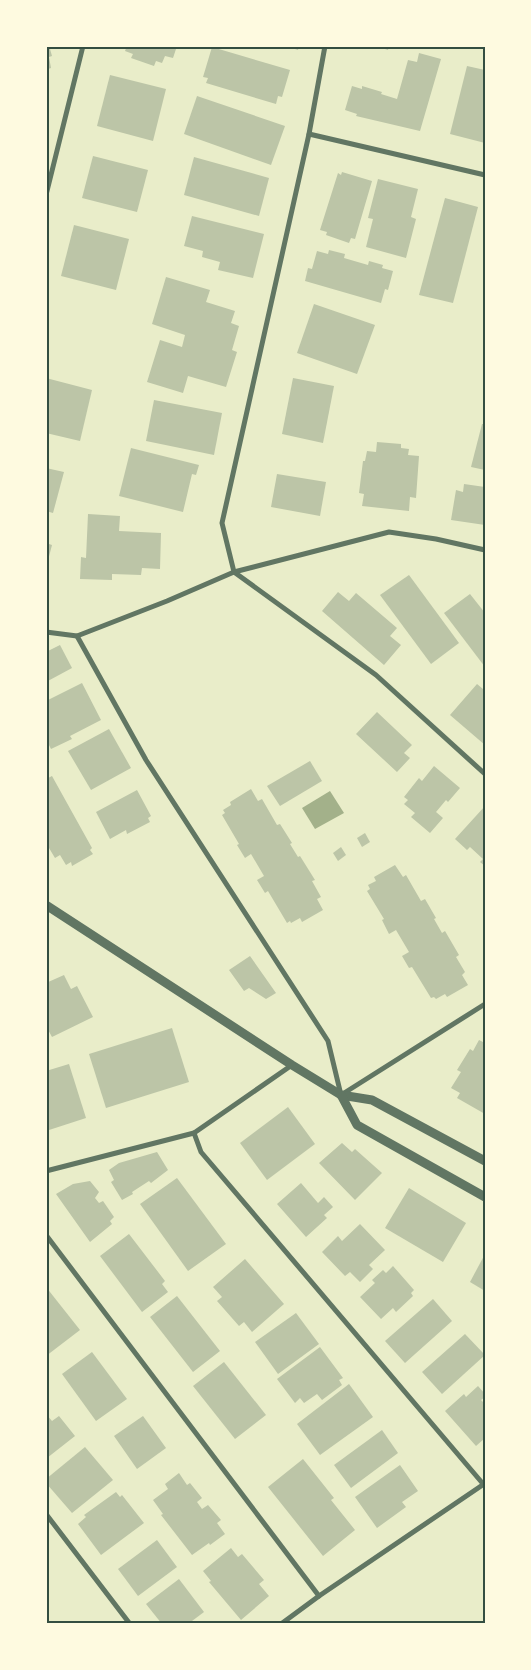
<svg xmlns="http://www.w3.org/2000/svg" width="531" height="1670" viewBox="0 0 531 1670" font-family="'Space Grotesk',sans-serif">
<rect width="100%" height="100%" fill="#e9edc9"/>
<polygon fill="#a3b18a" points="330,791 344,813 315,829 302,808"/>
<g fill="#bcc5a7">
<polygon points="46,46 52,46 53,48 50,49 52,56 49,57 51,68 48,69 49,75 46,76"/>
<polygon points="127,46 177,46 173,58 165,56 162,63 156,61 154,66 131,58 133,54 125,51"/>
<polygon points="286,46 299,46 298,50"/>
<polygon points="376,46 389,46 388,50"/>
<polygon points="212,47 290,70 282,97 278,96 276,104 206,83 208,78 203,77"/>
<polygon points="419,53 441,59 420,131 356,116 357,114 345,110 352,86 362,89 362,86 382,92 381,94 397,99 408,60 417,62"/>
<polygon points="467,66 485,70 485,143 450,134"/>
<polygon points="110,75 166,89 153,141 97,126"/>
<polygon points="197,96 285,126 271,165 184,134"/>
<polygon points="93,156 148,170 137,212 82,198"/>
<polygon points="194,157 269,178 259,216 184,195"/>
<polygon points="342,172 372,181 355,239 351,238 349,243 326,235 327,232 320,230 338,173 341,175"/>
<polygon points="378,179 418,189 411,217 416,219 406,258 366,247 373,219 368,218"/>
<polygon points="445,198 478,207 453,303 419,295"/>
<polygon points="192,216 264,234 253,278 218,270 220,262 202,257 203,251 184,246"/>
<polygon points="74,225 129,239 116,290 61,276"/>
<polygon points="329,250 345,254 344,258 368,265 369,261 383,265 382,268 393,271 388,290 385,289 381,303 305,281 308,268 312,269 317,251 328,254"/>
<polygon points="166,277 210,290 206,302 235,311 231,323 239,326 232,350 237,352 226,387 188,376 183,393 147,382 160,340 182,347 185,335 152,324"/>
<polygon points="314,304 375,325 357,374 297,353"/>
<polygon points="46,378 92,390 80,441 46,433"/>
<polygon points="293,378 334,386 323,443 282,434"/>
<polygon points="154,400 222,413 214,455 146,441"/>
<polygon points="482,424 485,424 485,470 471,467"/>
<polygon points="377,442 401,444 401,448 409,449 408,455 419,456 416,498 410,497 409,511 362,506 364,494 359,493 363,461 365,461 367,451 376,452"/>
<polygon points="131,448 199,465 196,475 192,474 183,512 119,496"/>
<polygon points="46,468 64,472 53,513 46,511"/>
<polygon points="277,474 326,482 320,516 271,507"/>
<polygon points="464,484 485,487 485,525 451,520 456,490 463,492"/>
<polygon points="88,514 120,516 119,531 161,533 160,569 142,568 141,575 112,574 112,580 80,579 81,557 86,558"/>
<polygon points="46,543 52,545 47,564 46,564"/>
<polygon points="409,575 459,643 431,664 380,595"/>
<polygon points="338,592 349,601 356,593 397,628 390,636 401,645 384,665 322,611"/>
<polygon points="470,594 485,613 485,667 444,613"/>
<polygon points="60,645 72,668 46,682 46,652"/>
<polygon points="82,683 101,720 70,736 72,739 51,749 46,739 46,701"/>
<polygon points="477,684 483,689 485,686 485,745 450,715"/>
<polygon points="377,712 412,745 404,753 410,758 397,772 356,734"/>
<polygon points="109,729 131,768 91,790 68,751"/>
<polygon points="310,761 322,781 280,806 267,786"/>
<polygon points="434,766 460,788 448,802 446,800 436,812 443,818 430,833 411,817 415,813 404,804 408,800 404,797 419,778 422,781"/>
<polygon points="52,776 92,848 90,850 93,854 72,866 71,862 66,865 60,855 55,858 49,848 46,850 46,779"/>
<polygon points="251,789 258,801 262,799 277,825 280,824 292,843 290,844 298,857 300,856 315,880 312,881 321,897 317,899 323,910 302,922 300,918 291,923 290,921 287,923 268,891 265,893 257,880 264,876 251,854 245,858 237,845 239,844 222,815 225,813 223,810 231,805 230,802"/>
<polygon points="137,790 151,816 148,818 150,822 127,834 126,830 110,839 96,812"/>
<polygon points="485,806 485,866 480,862 483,859 470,847 467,850 455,839"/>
<polygon points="365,833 370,842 362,847 357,838"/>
<polygon points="341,847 346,855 338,861 333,853"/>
<polygon points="395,865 403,877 406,875 421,901 425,899 436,918 434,919 442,933 445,931 459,955 456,957 465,972 462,975 468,985 447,997 445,994 436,999 434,997 431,998 412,967 409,968 402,956 409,952 396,930 389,934 382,920 384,919 367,891 370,889 368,885 376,881 374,877"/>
<polygon points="250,956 276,993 266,999 249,988 244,991 229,970"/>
<polygon points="64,975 71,989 77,986 93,1017 52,1037 46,1026 46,983"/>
<polygon points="172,1028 189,1082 106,1108 89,1054"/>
<polygon points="479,1040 485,1043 485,1114 457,1098 460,1093 451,1088 461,1072 457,1070 470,1049 473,1051"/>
<polygon points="69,1064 86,1118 46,1131 46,1071"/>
<polygon points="288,1107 315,1144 267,1180 240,1143"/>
<polygon points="342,1143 352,1152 355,1149 382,1173 355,1200 319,1163"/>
<polygon points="157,1152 168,1170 151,1183 149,1181 132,1192 133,1194 122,1200 111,1182 114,1180 109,1170 119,1163"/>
<polygon points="177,1178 226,1244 188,1271 140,1204"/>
<polygon points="90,1181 99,1192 95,1198 99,1203 103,1201 114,1217 110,1221 112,1224 90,1242 56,1194 73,1184"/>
<polygon points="301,1183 318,1203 324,1197 333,1207 324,1215 327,1218 306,1237 277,1204"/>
<polygon points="409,1188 466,1223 443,1262 385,1228"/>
<polygon points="360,1224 385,1250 369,1265 373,1269 360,1282 350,1272 345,1276 322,1252 338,1236 342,1241"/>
<polygon points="129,1234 165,1281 162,1284 168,1292 142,1312 100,1256"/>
<polygon points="485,1254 485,1291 470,1282"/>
<polygon points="245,1259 284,1304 252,1332 244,1322 239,1326 217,1301 222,1297 213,1287"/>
<polygon points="393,1266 414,1290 411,1293 413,1296 396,1312 393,1308 381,1319 360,1297 375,1283 372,1280 383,1270 386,1273"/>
<polygon points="46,1287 80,1330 46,1356"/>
<polygon points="177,1296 220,1351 193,1372 150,1317"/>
<polygon points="433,1299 452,1321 405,1363 385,1341"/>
<polygon points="296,1313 319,1344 278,1374 255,1342"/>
<polygon points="465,1334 485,1355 442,1394 422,1372"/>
<polygon points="320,1347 343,1378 339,1380 342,1385 322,1400 317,1394 304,1403 300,1398 295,1403 277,1379"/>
<polygon points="92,1352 127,1399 96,1421 62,1374"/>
<polygon points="224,1362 266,1415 235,1439 193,1386"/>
<polygon points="349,1384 373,1417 320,1455 297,1424"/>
<polygon points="478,1386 485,1394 485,1397 481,1400 485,1404 485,1438 476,1446 445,1411 464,1394 466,1397"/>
<polygon points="46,1414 52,1421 59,1416 75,1436 47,1458 46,1456"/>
<polygon points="143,1416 166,1448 137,1469 114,1436"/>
<polygon points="382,1430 398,1453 351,1488 334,1465"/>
<polygon points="85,1447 113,1480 72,1513 46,1483 46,1479"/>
<polygon points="303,1459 334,1498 331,1500 355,1530 323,1556 268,1487"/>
<polygon points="400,1465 418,1491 402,1502 406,1507 377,1528 355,1497"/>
<polygon points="179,1473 187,1485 190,1483 202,1498 197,1502 202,1509 208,1505 221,1520 217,1523 225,1534 210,1545 209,1543 192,1555 161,1515 163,1514 153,1500 168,1489 165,1484"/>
<polygon points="116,1492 120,1497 122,1495 144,1523 101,1555 78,1524 86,1517 84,1515"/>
<polygon points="157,1540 177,1567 138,1596 118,1569"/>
<polygon points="231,1548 238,1557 242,1554 264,1580 259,1584 269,1596 241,1620 209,1582 211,1581 203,1571"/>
<polygon points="179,1579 204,1612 188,1624 162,1624 146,1604"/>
</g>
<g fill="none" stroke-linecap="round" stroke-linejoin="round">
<g stroke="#617663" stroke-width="5">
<polyline points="325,46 309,134 222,523 234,572 376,675 485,774"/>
<polyline points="309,134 485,175"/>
<polyline points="46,195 83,46"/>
<polyline points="46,632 77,636 167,601 234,572 389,532 436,539 485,550"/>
<polyline points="77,636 146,760 328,1041 341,1095 485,1004"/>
<polyline points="292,1065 194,1133 201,1152 484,1485"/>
<polyline points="46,1171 194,1133"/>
<polyline points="46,1235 319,1596"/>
<polyline points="46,1514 130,1624"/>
<polyline points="281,1624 319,1596 484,1484"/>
</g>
<g stroke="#617663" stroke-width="9">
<polyline points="46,905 292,1065 341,1095 372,1100 485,1161"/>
<polyline points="341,1095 357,1125 485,1197"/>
</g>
</g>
<rect width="531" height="1670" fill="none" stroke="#fefae0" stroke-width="95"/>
<rect x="48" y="48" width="436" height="1574" fill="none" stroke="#344e41" stroke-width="2"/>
</svg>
